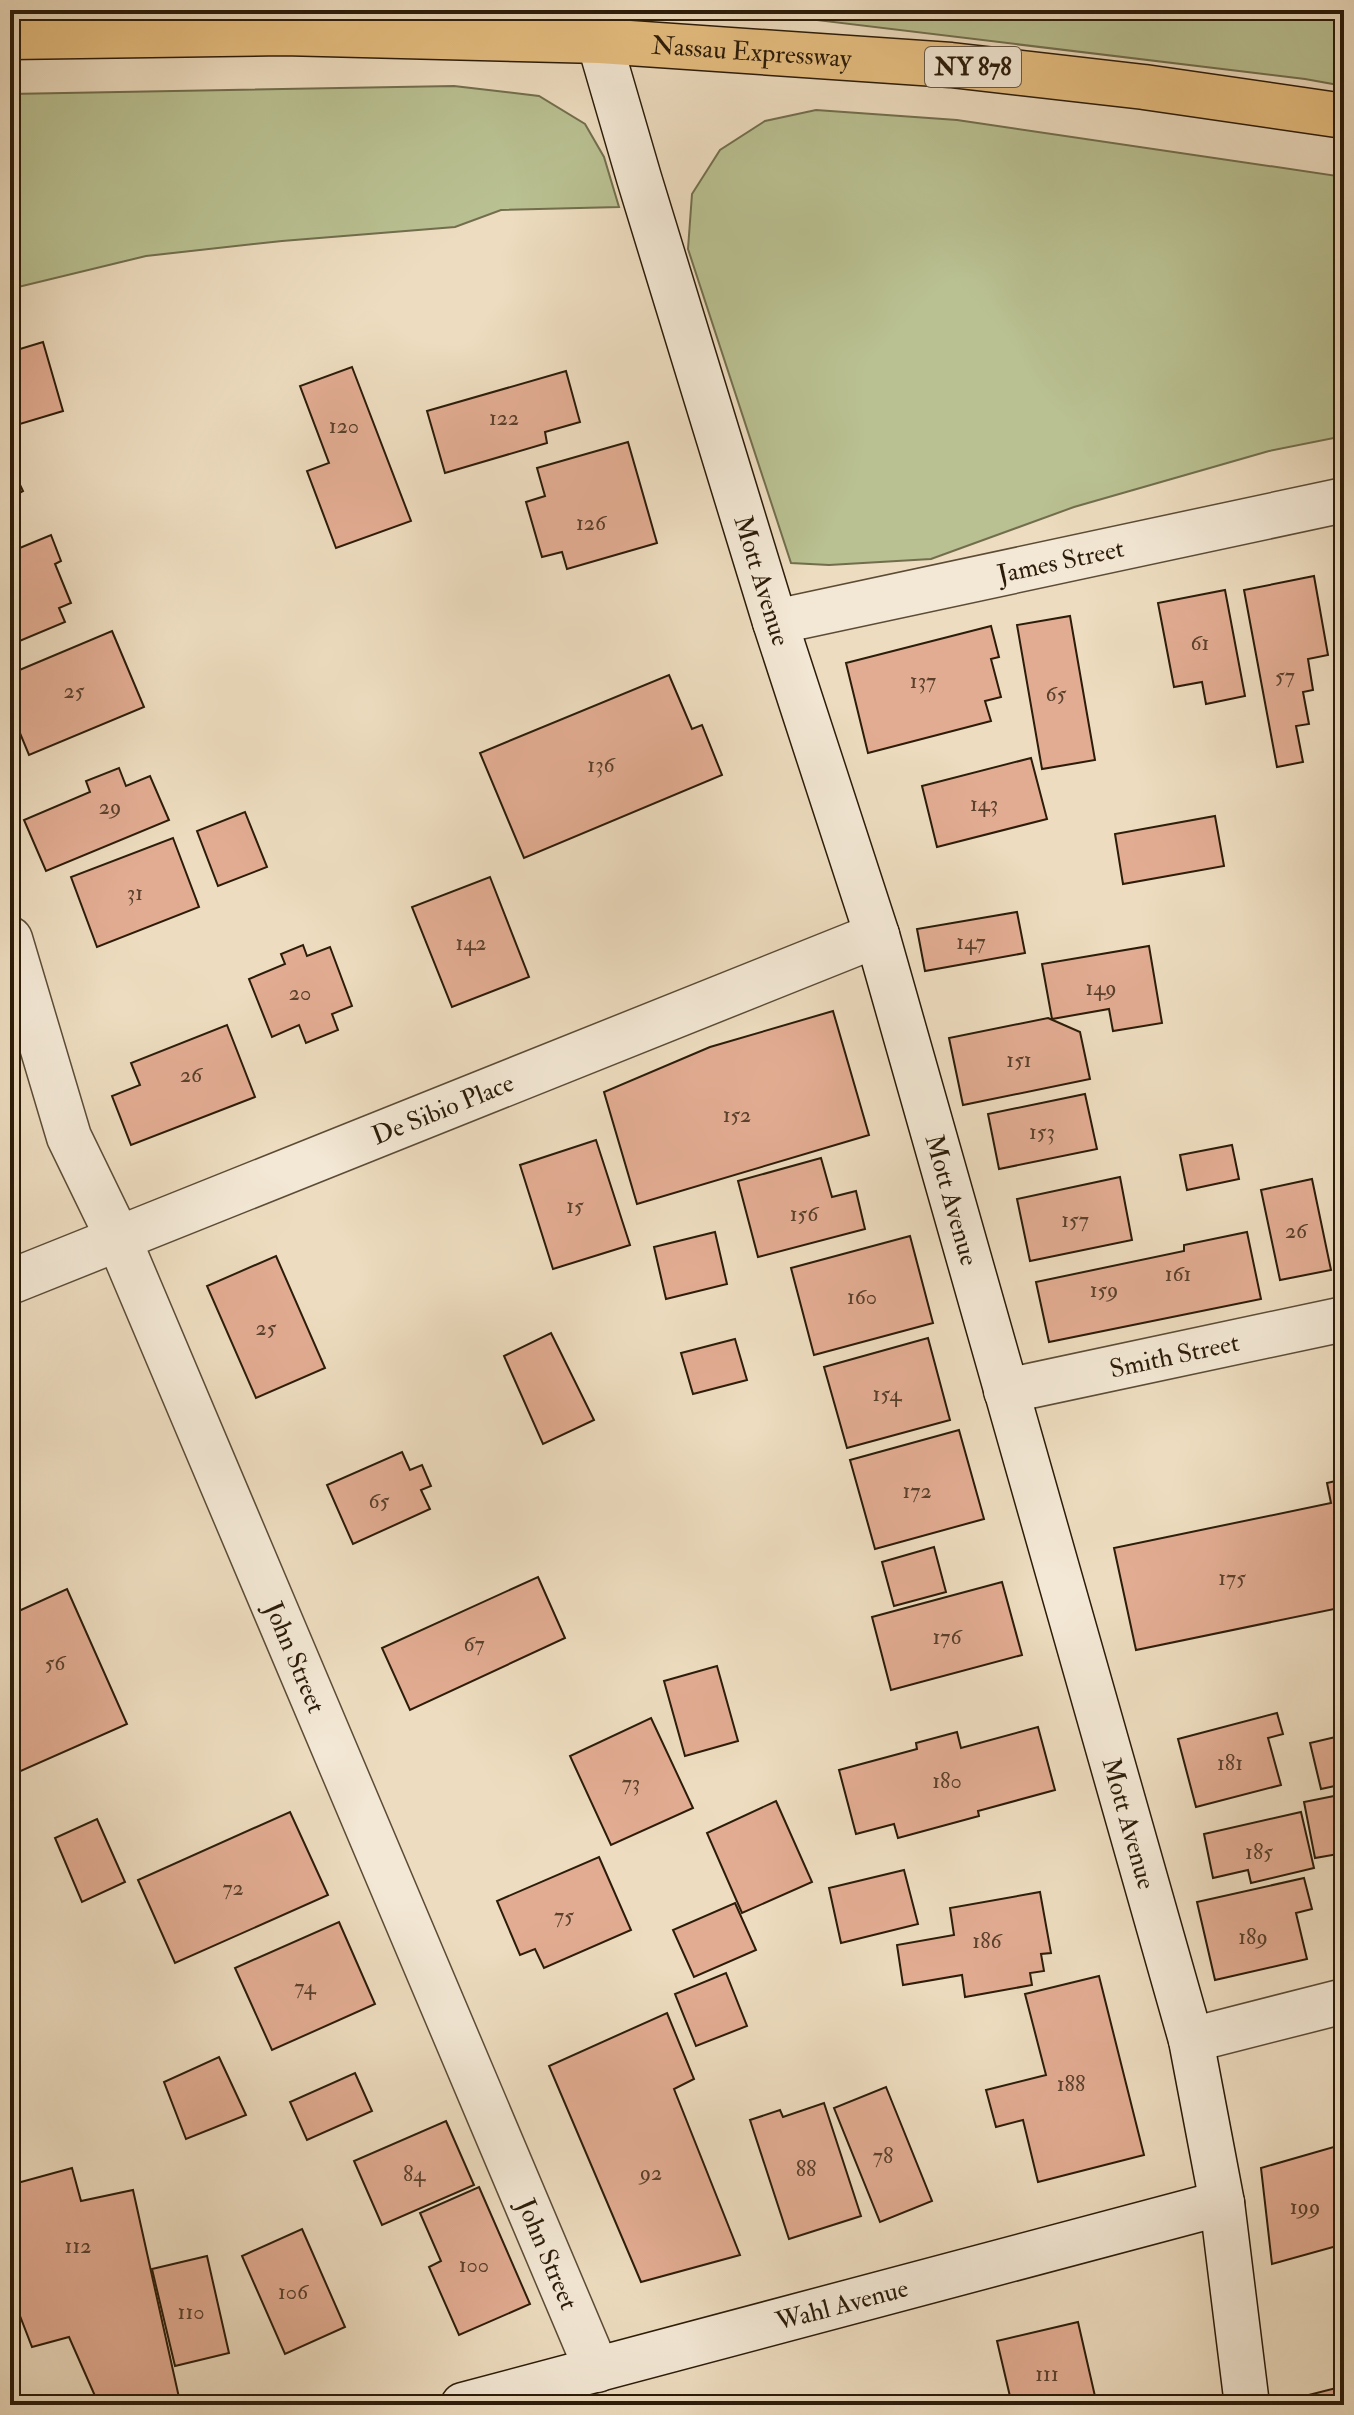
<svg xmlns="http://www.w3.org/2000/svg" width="1354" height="2415" viewBox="0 0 1354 2415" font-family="'IM FELL Double Pica',serif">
<rect width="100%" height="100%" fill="#eddcbf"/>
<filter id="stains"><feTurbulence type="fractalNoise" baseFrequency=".0025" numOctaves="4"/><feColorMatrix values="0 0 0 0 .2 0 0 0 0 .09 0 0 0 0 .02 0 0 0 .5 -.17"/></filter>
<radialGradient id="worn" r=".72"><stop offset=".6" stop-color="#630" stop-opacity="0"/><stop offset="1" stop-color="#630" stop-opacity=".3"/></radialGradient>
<g fill="#b9c091" stroke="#726e4d" stroke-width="2">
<polygon points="784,10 1344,10 1344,86 1305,79 783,16"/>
<polygon points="454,86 539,96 585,124 604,157 619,207 501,210 455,227 282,241 146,256 10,289 10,94"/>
<polygon points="816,110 957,120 1344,177 1344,436 1269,451 1074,507 931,559 829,565 791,563 688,249 692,194 720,150 765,121"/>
</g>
<g fill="#e2ac92" stroke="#2c1c09" stroke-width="2">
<polygon points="43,342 63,411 10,427 10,352"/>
<polygon points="352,367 411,521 336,548 307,471 329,463 300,386"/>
<polygon points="566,371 580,422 545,432 547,443 445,473 427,411"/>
<polygon points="628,442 657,543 567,569 562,552 542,557 526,502 545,496 537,468"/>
<polygon points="10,464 23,491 10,498"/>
<polygon points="51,535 61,561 55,564 71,603 59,608 65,622 10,645 10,552"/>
<polygon points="1314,576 1328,655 1308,659 1313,690 1303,692 1309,724 1296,726 1303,762 1277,767 1244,590"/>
<polygon points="1225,590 1245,696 1206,704 1202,682 1174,687 1158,603"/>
<polygon points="1070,616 1095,760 1042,769 1017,625"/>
<polygon points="991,626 999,657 991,659 1001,697 985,701 991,721 868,753 846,663"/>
<polygon points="112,631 144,707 29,755 10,709 10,674"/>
<polygon points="669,675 692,729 702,725 722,775 524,858 480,753"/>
<polygon points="1031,758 1047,819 937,847 922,786"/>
<polygon points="119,768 126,786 150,776 169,820 46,871 24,820 90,792 86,781"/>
<polygon points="245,812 267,867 218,886 197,831"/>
<polygon points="1215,816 1224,866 1123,884 1115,834"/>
<polygon points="173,838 199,907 97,947 71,877"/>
<polygon points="490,877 529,977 452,1007 412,907"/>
<polygon points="1017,912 1025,953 925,971 917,929"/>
<polygon points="303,945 307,956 330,947 352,1006 332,1014 338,1030 306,1043 299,1025 272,1037 249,979 285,964 281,954"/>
<polygon points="1149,946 1162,1023 1113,1031 1109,1009 1052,1019 1042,964"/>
<polygon points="833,1011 869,1135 637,1204 604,1092 710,1047"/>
<polygon points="1048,1018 1080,1032 1090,1079 963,1105 949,1038"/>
<polygon points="227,1025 255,1097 131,1145 112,1096 140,1085 131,1063"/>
<polygon points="1085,1094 1097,1149 999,1169 988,1114"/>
<polygon points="596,1140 630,1245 553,1269 520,1165"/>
<polygon points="1232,1145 1239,1179 1187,1190 1180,1155"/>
<polygon points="821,1158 832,1197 856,1191 865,1229 758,1257 738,1181"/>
<polygon points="1120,1177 1132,1240 1030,1261 1017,1199"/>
<polygon points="1312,1179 1331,1270 1280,1280 1261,1190"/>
<polygon points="715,1232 727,1284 666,1299 654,1247"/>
<polygon points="1247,1232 1261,1299 1049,1342 1036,1282 1184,1251 1184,1245"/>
<polygon points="910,1236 933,1323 814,1355 791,1268"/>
<polygon points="276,1256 325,1368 256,1398 207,1286"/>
<polygon points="551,1333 594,1420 543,1444 504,1356"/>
<polygon points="928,1338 950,1420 847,1448 824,1367"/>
<polygon points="735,1339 747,1380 693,1394 681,1353"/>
<polygon points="959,1430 984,1519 875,1549 850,1460"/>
<polygon points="402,1452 410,1470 422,1465 431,1486 421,1490 430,1509 353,1544 327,1485"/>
<polygon points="1344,1479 1344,1607 1136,1650 1114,1548 1331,1503 1327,1483"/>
<polygon points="934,1547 946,1592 894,1606 882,1562"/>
<polygon points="538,1577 565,1638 410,1710 382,1648"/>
<polygon points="1002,1582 1022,1655 891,1690 872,1617"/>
<polygon points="67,1589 127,1724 14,1774 10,1765 10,1722 15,1720 10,1709 10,1615"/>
<polygon points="717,1666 738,1741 685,1756 664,1681"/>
<polygon points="1277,1713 1283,1734 1268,1738 1281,1785 1196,1807 1178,1739"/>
<polygon points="651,1718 693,1808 611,1845 570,1756"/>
<polygon points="1038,1727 1055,1790 978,1811 979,1816 898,1838 894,1824 856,1834 839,1770 917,1749 916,1743 957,1732 961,1748"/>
<polygon points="1344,1735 1344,1784 1321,1789 1310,1743"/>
<polygon points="1344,1794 1344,1853 1315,1858 1304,1802"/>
<polygon points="776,1801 812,1882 742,1913 707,1833"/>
<polygon points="290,1812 328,1895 175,1963 138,1880"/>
<polygon points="1301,1812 1314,1868 1251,1883 1248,1870 1213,1878 1204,1834"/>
<polygon points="97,1819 125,1882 82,1902 55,1838"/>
<polygon points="599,1857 631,1930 544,1968 535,1949 520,1955 497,1901"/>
<polygon points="904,1870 918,1924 841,1943 829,1888"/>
<polygon points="1304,1878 1312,1909 1296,1913 1307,1959 1215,1980 1197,1902"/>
<polygon points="1040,1892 1051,1953 1041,1954 1044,1971 1030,1973 1032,1985 965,1997 962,1975 903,1985 897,1945 954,1935 950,1908"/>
<polygon points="735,1903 756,1950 694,1977 673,1930"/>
<polygon points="339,1922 375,2004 272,2050 235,1968"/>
<polygon points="726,1973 747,2026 696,2046 675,1994"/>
<polygon points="1099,1976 1144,2155 1038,2182 1023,2120 996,2127 986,2090 1046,2075 1025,1994"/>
<polygon points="667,2013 694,2079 674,2089 740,2255 641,2282 549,2066"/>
<polygon points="219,2057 246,2115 186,2139 164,2082"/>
<polygon points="355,2073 372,2111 307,2140 290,2102"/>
<polygon points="886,2087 932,2201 880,2222 834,2108"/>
<polygon points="824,2103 861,2216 789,2239 750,2120 780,2110 783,2117"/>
<polygon points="446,2121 474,2185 382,2225 354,2161"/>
<polygon points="1344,2144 1344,2244 1272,2264 1261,2168"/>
<polygon points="72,2168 81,2201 133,2190 180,2402 168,2405 99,2405 69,2337 32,2347 10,2290 10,2185"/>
<polygon points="479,2187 530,2304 459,2335 429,2267 441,2261 420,2213"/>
<polygon points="302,2229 345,2327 285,2354 242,2256"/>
<polygon points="207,2256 229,2353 175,2366 152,2269"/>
<polygon points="1078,2322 1097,2405 1012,2405 997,2341"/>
<polygon points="1344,2386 1344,2405 1286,2405 1285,2401"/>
</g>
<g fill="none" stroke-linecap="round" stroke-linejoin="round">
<g stroke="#5c4c36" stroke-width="47">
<g id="street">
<path id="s1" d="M775,622L1344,500"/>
<path id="s2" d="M10,939L69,1137L119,1240L597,2370"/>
<path id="s3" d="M10,1282L877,935"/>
<path id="s4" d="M1006,1391L1344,1319"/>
<polyline points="1191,2040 1344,2001"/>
</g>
</g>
<g stroke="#2c1c09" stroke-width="47">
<g id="secondary">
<path id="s5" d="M590,10L639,178L775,622L877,935L1191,2040L1222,2203L1247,2405"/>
<path id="s6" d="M463,2405L1222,2203"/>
</g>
</g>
<g stroke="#2c1c09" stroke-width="47">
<g id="highway">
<path id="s7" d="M10,37L283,33L600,41L951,65L1144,87L1344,116"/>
</g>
</g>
<use href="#street" stroke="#f3e8d5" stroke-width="44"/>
<use href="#secondary" stroke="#f3e8d5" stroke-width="44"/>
<use href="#highway" stroke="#e6be80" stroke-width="44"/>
</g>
<g text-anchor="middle" stroke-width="8" stroke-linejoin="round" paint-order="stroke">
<g font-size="22" fill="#5a402b">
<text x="504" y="425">122</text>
<text x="344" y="433">120</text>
<text x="591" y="530">126</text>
<text x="1200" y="650">61</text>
<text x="1285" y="683">57</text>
<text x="923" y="688">137</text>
<text x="74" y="698">25</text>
<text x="1056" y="701">65</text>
<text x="601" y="772">136</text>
<text x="984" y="811">143</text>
<text x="110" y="814">29</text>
<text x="135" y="900">31</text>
<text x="971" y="949">147</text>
<text x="471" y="950">142</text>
<text x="1101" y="995">149</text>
<text x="300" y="1000">20</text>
<text x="1019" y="1067">151</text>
<text x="191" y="1082">26</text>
<text x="737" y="1122">152</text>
<text x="1042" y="1139">153</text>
<text x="575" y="1213">15</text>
<text x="804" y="1221">156</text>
<text x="1075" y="1227">157</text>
<text x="1296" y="1238">26</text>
<text x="1178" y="1281">161</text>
<text x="1104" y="1297">159</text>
<text x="862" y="1304">160</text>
<text x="266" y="1335">25</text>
<text x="887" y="1401">154</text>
<text x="917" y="1498">172</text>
<text x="379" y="1508">65</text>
<text x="1232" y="1585">175</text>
<text x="947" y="1644">176</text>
<text x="474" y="1651">67</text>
<text x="55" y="1670">56</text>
<text x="1230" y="1770">181</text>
<text x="947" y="1788">180</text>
<text x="631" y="1790">73</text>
<text x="1259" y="1859">185</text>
<text x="233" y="1895">72</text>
<text x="564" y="1923">75</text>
<text x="1253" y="1944">189</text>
<text x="987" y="1948">186</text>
<text x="305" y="1994">74</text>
<text x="1071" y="2091">188</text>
<text x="883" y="2163">78</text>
<text x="806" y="2176">88</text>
<text x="651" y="2180">92</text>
<text x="414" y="2181">84</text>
<text x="1305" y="2214">199</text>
<text x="78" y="2253">112</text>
<text x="474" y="2272">100</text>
<text x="293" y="2299">106</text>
<text x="191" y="2319">110</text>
<text x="1047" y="2381">111</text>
</g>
<rect fill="#f3e8d5" stroke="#685946" stroke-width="2" x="925" y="47" width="96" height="40" rx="6"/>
<g font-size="24" font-weight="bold" fill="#2c1c09">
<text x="973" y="75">NY 878</text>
</g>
<g font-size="26" fill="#2c1c09" stroke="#f3e8d5">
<text dy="9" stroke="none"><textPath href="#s7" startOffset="742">Nassau Expressway</textPath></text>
<text dy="9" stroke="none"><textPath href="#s1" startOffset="292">James Street</textPath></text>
<text dy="9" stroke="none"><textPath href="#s5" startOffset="596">Mott Avenue</textPath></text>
<text dy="9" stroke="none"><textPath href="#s3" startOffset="466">De Sibio Place</textPath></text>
<text dy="9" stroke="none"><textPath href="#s5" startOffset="1244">Mott Avenue</textPath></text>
<text dy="9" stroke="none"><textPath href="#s4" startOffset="172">Smith Street</textPath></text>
<text dy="9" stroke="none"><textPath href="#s2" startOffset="774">John Street</textPath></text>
<text dy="9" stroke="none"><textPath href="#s5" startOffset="1892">Mott Avenue</textPath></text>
<text dy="9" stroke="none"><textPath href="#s2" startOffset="1422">John Street</textPath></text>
<text dy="9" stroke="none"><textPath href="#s6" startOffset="392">Wahl Avenue</textPath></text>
</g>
</g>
<rect width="1354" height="2415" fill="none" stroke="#eddcbf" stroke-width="40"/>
<rect x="12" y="12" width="1330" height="2391" fill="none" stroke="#2c1c09" stroke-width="4"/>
<rect x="20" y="20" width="1314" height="2375" fill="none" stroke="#2c1c09" stroke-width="2"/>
<rect width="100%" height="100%" filter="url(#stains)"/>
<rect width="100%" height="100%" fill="url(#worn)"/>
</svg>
